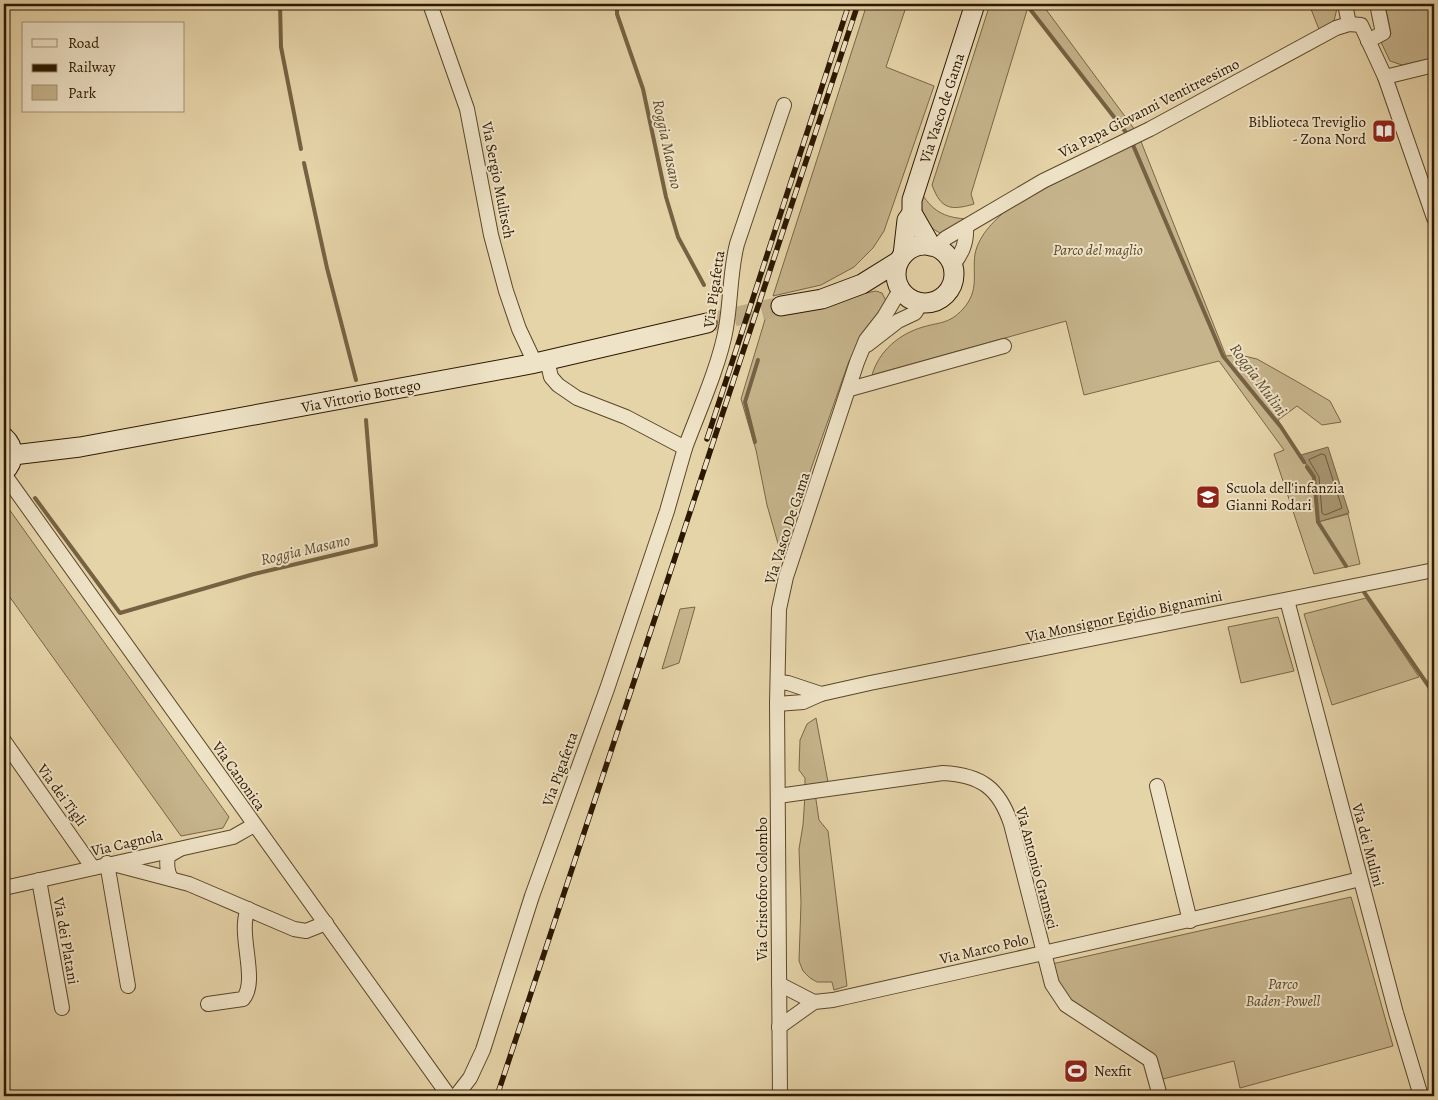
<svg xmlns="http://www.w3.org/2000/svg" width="1438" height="1100" viewBox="0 0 1438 1100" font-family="Alegreya,serif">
<rect width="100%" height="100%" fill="#e6d4a9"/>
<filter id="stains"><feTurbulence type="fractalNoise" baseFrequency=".004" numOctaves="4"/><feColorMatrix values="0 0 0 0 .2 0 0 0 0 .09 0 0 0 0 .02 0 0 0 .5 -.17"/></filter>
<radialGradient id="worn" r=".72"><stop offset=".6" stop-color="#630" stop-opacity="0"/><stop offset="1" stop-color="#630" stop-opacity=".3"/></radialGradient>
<g fill="#c6b48c" stroke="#796646">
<polygon points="867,4 907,4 886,67 934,86 884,231 873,248 854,267 821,285 773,296"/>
<path d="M990,4H1042L1135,130L1128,135L1028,7L971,194L974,204C950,211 941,209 932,185Z"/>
<polygon points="1309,4 1338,4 1334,21 1320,32"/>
<polygon points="1385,4 1433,4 1434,58 1402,65 1390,61 1380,40 1391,34"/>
<path d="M1140,139L1226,356L1240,355L1257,359L1296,381L1330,401L1341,422L1322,425L1297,406L1278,420L1314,477L1318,522L1348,514L1360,564L1314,574L1274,454L1284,450L1219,361L1084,395L1066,321L872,375C879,351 899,334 923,327C940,322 949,324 963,309C980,290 972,274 975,254C979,234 996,219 1011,206Z"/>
<path d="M922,194C934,213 947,218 968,219L949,233H940C923,224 920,213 922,194Z"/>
<polygon points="876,291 882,293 887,303 849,361 781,554 767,505 756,450 741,399 767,313"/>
<polygon points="4,502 229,817 223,828 181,836 4,589"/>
<polygon points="1366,598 1419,677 1332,705 1304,614"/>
<polygon points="695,607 679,663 662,669 680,609"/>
<polygon points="1278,617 1294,671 1241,683 1228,627"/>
<polygon points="816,718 828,782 805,786 805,778 799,770 800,740 807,724"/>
<polygon points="815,793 819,820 828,831 847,986 834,990 832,982 817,982 810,978 803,971 799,961 801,903 799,849 803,825 805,795"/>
<polygon points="1351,897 1393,1046 1240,1088 1234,1061 1159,1080 1158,1073 1071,1001 1054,977 1052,964"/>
</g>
<polygon fill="#a79470" stroke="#766243" points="1328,447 1349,513 1318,522 1314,477 1301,455"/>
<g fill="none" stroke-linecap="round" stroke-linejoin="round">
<polygon stroke="#6a5638" stroke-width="1" points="1322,454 1325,455 1342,508 1325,515 1322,513 1319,477 1309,460"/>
<g stroke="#766243" stroke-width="4">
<polyline points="280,4 281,47 301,149"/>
<polyline points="617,4 617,14 643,89 666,197 678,237 704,285"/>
<polyline points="1026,4 1128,135"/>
<polyline points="1133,145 1223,356 1281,427 1304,462"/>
<polyline points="304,163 327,268 356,380"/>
<polyline points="755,442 745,402 758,360"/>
<polyline points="1307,467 1314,477 1318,522 1346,566"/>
<polyline points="35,498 120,613 254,574 376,545 366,420"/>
<polyline points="1364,592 1434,694"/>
</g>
<polyline stroke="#c1ae87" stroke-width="19" stroke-dasharray="19 9" stroke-linecap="butt" points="707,323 781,306"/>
<g stroke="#5a472a" stroke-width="16">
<g id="street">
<polyline points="430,4 467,109 491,235 506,291 519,329 535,363"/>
<polyline points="1345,4 1349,24"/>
<polyline points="1368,41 1383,33 1377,4"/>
<polyline points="1385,77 1434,65"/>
<polyline points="936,247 946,238 1043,181 1150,129 1336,28 1349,24 1361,25 1385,77 1434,218"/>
<path d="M953,265C962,253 967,243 966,227"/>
<polyline points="867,345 898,321 915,313 921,303"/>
<path d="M547,360L551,377L558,385L577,398L626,417L685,448C698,413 720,364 726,328C731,299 730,271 737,244L784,105"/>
<polyline points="850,389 1004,346"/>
<polyline points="4,474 449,1096"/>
<polyline points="1287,600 1396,1013 1421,1096"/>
<polyline points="778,682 788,683 821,694"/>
<polyline points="777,704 803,702 821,694 870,683 1434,570"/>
<polyline points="4,741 93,868"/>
<polyline points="1157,786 1190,921"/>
<path d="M778,796L943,773C981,775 999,788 1011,824L1052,984L1066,1005L1150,1060L1160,1096"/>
<polyline points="107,863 128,986"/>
<polyline points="113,864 189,884 294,929 306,931 326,923"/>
<path d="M171,879C167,871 166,865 168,856L180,849"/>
<polyline points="39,880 62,1008"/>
<polyline points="4,888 233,837 254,825"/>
<polyline points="779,984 814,1002"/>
<path d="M208,1004L243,999C259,980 237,934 248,909"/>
<path d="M779,1027L814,1002L833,1000C1009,960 1185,923 1360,879"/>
<polyline points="456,1096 470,1078 483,1050 532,896 607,689 667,511 685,448"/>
<polyline points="780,1096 777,704 779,609 786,577 857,362 866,340 884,317 900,290"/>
</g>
</g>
<g stroke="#2c1800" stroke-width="21">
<g id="secondary">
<circle cx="925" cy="274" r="29"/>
<polyline points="931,246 912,213 912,200 975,4"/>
<polyline points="903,255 907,220 912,213"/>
<polyline points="781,306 822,299 862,284 899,261"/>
<path d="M4,437C15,447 15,461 4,472"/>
<polyline points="13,455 80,447 531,364 707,323"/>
</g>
</g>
<use href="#street" stroke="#efe3c7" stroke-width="14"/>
<use href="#secondary" stroke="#efe3c7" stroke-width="19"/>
<g stroke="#2c1800" stroke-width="5.5">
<g id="rail">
<polyline points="707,439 849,4"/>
<polyline points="497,1096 858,4"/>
</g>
</g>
<use href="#rail" stroke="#efe3c7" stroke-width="4" stroke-dasharray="11" stroke-linecap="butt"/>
</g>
<defs>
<g id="library-square" transform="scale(1.25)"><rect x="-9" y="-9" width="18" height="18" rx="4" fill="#8f2418" stroke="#efe3c7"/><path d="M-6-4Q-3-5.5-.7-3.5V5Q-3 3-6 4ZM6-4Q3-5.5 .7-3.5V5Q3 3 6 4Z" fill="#fff"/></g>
<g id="school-square" transform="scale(1.25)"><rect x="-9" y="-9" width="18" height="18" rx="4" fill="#8f2418" stroke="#efe3c7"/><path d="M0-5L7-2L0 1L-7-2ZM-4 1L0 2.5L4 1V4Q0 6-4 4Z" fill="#fff"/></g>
<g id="stadium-square" transform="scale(1.25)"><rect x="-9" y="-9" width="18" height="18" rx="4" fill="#8f2418" stroke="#efe3c7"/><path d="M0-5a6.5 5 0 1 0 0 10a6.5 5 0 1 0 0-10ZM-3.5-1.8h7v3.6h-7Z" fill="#fff"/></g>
</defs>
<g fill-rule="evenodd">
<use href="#library-square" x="1384" y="131"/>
<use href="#school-square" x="1208" y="497"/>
<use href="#stadium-square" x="1076" y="1071"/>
</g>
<g text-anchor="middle" stroke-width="4" stroke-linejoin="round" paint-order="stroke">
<g font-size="15" fill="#2c1800" stroke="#efe3c7">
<text transform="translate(942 108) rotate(-72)" y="5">Via Vasco de Gama</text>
<text transform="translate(1149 108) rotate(-27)" y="5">Via Papa Giovanni Ventitreesimo</text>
<text transform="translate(498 180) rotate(79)" y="5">Via Sergio Mulitsch</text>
<text transform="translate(714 289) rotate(-82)" y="5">Via Pigafetta</text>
<text transform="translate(361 396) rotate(-11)" y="5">Via Vittorio Bottego</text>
<text transform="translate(787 528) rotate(-72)" y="5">Via Vasco De Gama</text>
<text transform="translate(1124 616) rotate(-12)" y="5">Via Monsignor Egidio Bignamini</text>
<text transform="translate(560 769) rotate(-70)" y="5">Via Pigafetta</text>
<text transform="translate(239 776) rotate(55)" y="5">Via Canonica</text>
<text transform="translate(62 795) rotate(54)" y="5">Via dei Tigli</text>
<text transform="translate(127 843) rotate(-13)" y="5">Via Cagnola</text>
<text transform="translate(1368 845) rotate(75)" y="5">Via dei Mulini</text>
<text transform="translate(1037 868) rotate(75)" y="5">Via Antonio Gramsci</text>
<text transform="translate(762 889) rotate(-90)" y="5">Via Cristoforo Colombo</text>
<text transform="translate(66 941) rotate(80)" y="5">Via dei Platani</text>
<text transform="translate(984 949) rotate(-13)" y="5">Via Marco Polo</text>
</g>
<g font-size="15" fill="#2c1800" stroke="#efe3c7" text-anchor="start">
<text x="1366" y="127" text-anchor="end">Biblioteca Treviglio<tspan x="1366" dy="17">- Zona Nord</tspan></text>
<text x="1226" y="493">Scuola dell'infanzia<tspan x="1226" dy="17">Gianni Rodari</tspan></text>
<text x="1094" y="1076">Nexfit</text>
</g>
<g font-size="15" font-style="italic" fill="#5a472a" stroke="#efe3c7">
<text x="1098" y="255">Parco del maglio</text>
<text x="1283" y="989">Parco<tspan x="1283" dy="17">Baden-Powell</tspan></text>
</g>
<g font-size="16" font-style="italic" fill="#5d4a2d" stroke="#efe3c7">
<text transform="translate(668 144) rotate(78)" y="6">Roggia Masano</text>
<text transform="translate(1259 379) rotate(54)" y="6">Roggia Mulini</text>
<text transform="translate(305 549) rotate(-13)" y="6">Roggia Masano</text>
</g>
</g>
<rect width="1438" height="1100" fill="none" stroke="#e6d4a9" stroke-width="20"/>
<rect x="5" y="5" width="1428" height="1090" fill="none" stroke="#2c1800" stroke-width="2.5"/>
<rect x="10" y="10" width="1418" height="1080" fill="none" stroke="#2c1800"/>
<rect x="22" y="22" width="162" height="90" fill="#efe3c7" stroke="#a19277"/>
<rect x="32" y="39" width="25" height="8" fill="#efe3c7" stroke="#a19277"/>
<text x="68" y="48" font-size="15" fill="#2c1800">Road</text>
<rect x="32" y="64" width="25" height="8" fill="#2c1800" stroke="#a19277"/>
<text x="68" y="72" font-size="15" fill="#2c1800">Railway</text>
<rect x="32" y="85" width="25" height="15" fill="#c6b48c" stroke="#a19277"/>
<text x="68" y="98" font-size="15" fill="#2c1800">Park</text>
<rect width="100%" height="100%" filter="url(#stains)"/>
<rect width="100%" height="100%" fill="url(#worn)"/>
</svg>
